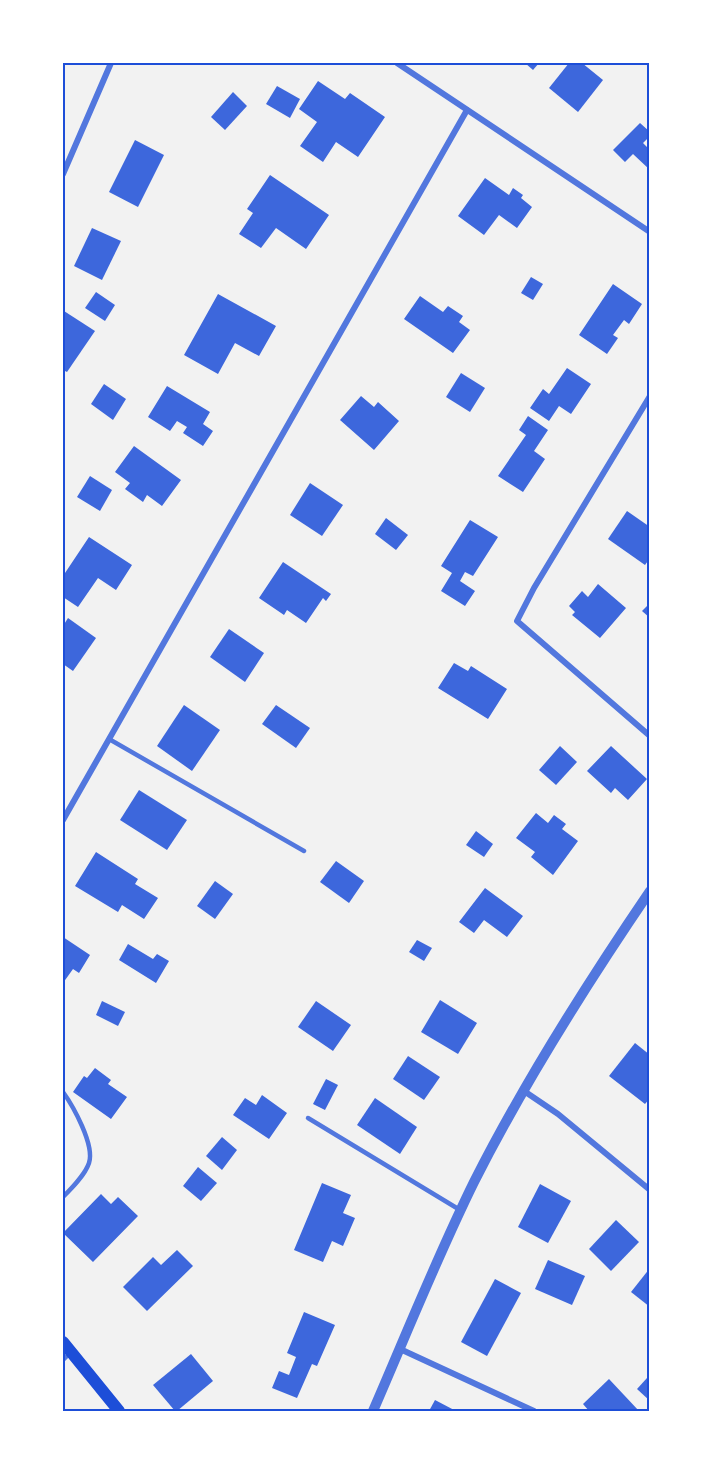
<svg xmlns="http://www.w3.org/2000/svg" width="713" height="1474" viewBox="0 0 713 1474" font-family="'Alegreya Sans',sans-serif">
<rect width="100%" height="100%" fill="#f2f2f2"/>
<g fill="#3d67dc">
<polygon points="525,63 539,63 533,70"/>
<polygon points="569,63 582,63 603,80 578,112 549,88"/>
<polygon points="318,81 345,99 350,93 385,117 358,157 336,142 323,162 300,146 317,122 299,109"/>
<polygon points="277,86 300,99 290,118 266,104"/>
<polygon points="233,92 247,106 225,130 211,117"/>
<polygon points="640,123 650,132 650,136 643,143 650,150 650,170 633,154 625,162 613,150"/>
<polygon points="135,140 164,155 138,207 109,192"/>
<polygon points="270,175 329,215 306,249 276,228 261,248 239,234 253,213 247,209"/>
<polygon points="485,178 509,195 513,188 523,195 521,198 532,207 517,228 499,215 484,235 458,216"/>
<polygon points="92,228 121,241 102,280 74,266"/>
<polygon points="531,277 543,284 533,300 521,293"/>
<polygon points="613,284 642,304 629,324 624,320 613,335 618,338 607,354 579,335"/>
<polygon points="96,292 115,305 105,321 85,308"/>
<polygon points="218,294 276,326 259,356 235,343 218,374 184,355"/>
<polygon points="420,296 443,312 448,306 463,316 459,322 470,330 453,353 404,319"/>
<polygon points="64,311 95,331 67,372 63,370"/>
<polygon points="567,368 591,384 571,414 559,406 549,421 530,408 543,389 549,394"/>
<polygon points="461,373 485,388 470,412 446,397"/>
<polygon points="104,384 126,399 113,420 91,404"/>
<polygon points="167,386 210,412 203,424 213,431 203,446 183,433 187,427 177,421 170,431 148,417"/>
<polygon points="361,396 374,407 378,402 399,421 374,450 340,420"/>
<polygon points="528,416 548,430 534,451 545,459 523,492 498,476 526,435 519,430"/>
<polygon points="134,446 181,480 162,506 147,495 143,502 125,489 130,483 115,472"/>
<polygon points="90,476 112,490 100,511 77,497"/>
<polygon points="310,483 343,505 322,536 290,515"/>
<polygon points="627,511 650,527 650,558 645,565 608,539"/>
<polygon points="386,518 408,535 396,550 375,534"/>
<polygon points="470,520 498,537 473,576 465,572 460,581 475,591 465,606 441,591 452,573 441,566"/>
<polygon points="89,537 132,565 116,590 98,578 78,607 63,597 63,576"/>
<polygon points="283,562 331,594 326,601 323,598 306,623 287,610 284,615 259,598"/>
<polygon points="598,584 626,608 600,638 572,615 575,612 569,606 582,591 588,597"/>
<polygon points="650,603 650,618 642,611"/>
<polygon points="68,618 96,638 73,671 63,664 63,626"/>
<polygon points="229,629 264,653 245,682 210,657"/>
<polygon points="454,663 468,671 471,666 507,689 488,719 438,688"/>
<polygon points="184,705 220,730 192,771 157,746"/>
<polygon points="276,705 310,728 296,748 262,724"/>
<polygon points="560,746 577,762 556,785 539,770"/>
<polygon points="611,746 647,779 628,800 615,788 611,793 587,771"/>
<polygon points="139,790 187,820 167,850 120,820"/>
<polygon points="536,813 548,823 554,815 566,824 562,829 578,841 553,875 531,857 535,852 516,838"/>
<polygon points="476,831 493,844 484,857 466,845"/>
<polygon points="96,852 138,879 135,884 158,898 144,919 122,905 118,912 75,886"/>
<polygon points="336,861 364,881 349,903 320,882"/>
<polygon points="215,881 233,894 215,919 197,906"/>
<polygon points="485,888 523,916 507,937 484,920 474,933 459,922"/>
<polygon points="63,937 90,955 79,973 73,969 63,983"/>
<polygon points="417,940 432,948 424,961 409,952"/>
<polygon points="128,944 153,959 157,954 169,961 156,983 119,960"/>
<polygon points="440,1000 477,1023 458,1054 421,1032"/>
<polygon points="102,1001 125,1012 118,1026 96,1015"/>
<polygon points="316,1001 351,1025 333,1051 298,1027"/>
<polygon points="635,1043 650,1055 650,1098 645,1104 609,1076"/>
<polygon points="408,1056 440,1077 424,1100 393,1079"/>
<polygon points="95,1068 111,1080 108,1084 127,1097 111,1119 73,1092 84,1076 87,1078"/>
<polygon points="326,1079 338,1085 325,1110 313,1104"/>
<polygon points="262,1095 287,1113 269,1139 233,1115 245,1098 256,1105"/>
<polygon points="375,1098 417,1127 400,1154 357,1125"/>
<polygon points="222,1137 237,1150 222,1170 206,1156"/>
<polygon points="198,1167 217,1183 201,1201 183,1186"/>
<polygon points="322,1183 351,1195 343,1213 355,1218 343,1246 332,1241 323,1262 294,1250"/>
<polygon points="540,1184 571,1201 548,1243 518,1227"/>
<polygon points="101,1194 111,1204 118,1197 138,1216 93,1262 63,1233"/>
<polygon points="616,1220 639,1242 611,1271 589,1249"/>
<polygon points="177,1250 193,1266 147,1311 123,1287 153,1257 161,1265"/>
<polygon points="548,1260 585,1276 572,1305 535,1289"/>
<polygon points="650,1268 650,1307 631,1292"/>
<polygon points="495,1279 521,1293 487,1356 461,1342"/>
<polygon points="304,1312 335,1325 317,1366 312,1364 297,1398 272,1388 279,1371 289,1375 296,1357 287,1353"/>
<polygon points="191,1354 213,1381 177,1411 175,1411 153,1385"/>
<polygon points="647,1378 650,1381 650,1401 637,1389"/>
<polygon points="609,1379 639,1411 589,1411 583,1404"/>
<polygon points="435,1400 456,1411 429,1411"/>
</g>
<g fill="none" stroke-linecap="round" stroke-linejoin="round">
<g stroke="#5277de" stroke-width="4.5">
<polyline points="109,739 304,851"/>
<path d="M63,1092C73,1106 95,1145 89,1163C85,1175 72,1188 63,1197"/>
<polyline points="308,1118 460,1210"/>
<polyline points="63,1360 71,1352"/>
</g>
<g stroke="#5277de" stroke-width="6">
<polyline points="397,63 650,232"/>
<polyline points="63,174 111,63"/>
<polyline points="650,396 534,588 517,621 650,736"/>
<polyline points="63,820 467,110"/>
<polyline points="524,1091 558,1114 650,1190"/>
<polyline points="400,1349 534,1411"/>
</g>
<path stroke="#5277de" stroke-width="10" d="M373,1411C406,1335 437,1257 474,1182C525,1081 586,985 650,891"/>
<polyline stroke="#1d4ed8" stroke-width="12" points="63,1342 119,1411"/>
</g>
<rect width="713" height="1474" fill="none" stroke="#ffffff" stroke-width="129"/>
<rect x="64" y="64" width="584" height="1346" fill="none" stroke="#1d4ed8" stroke-width="2"/>
</svg>
